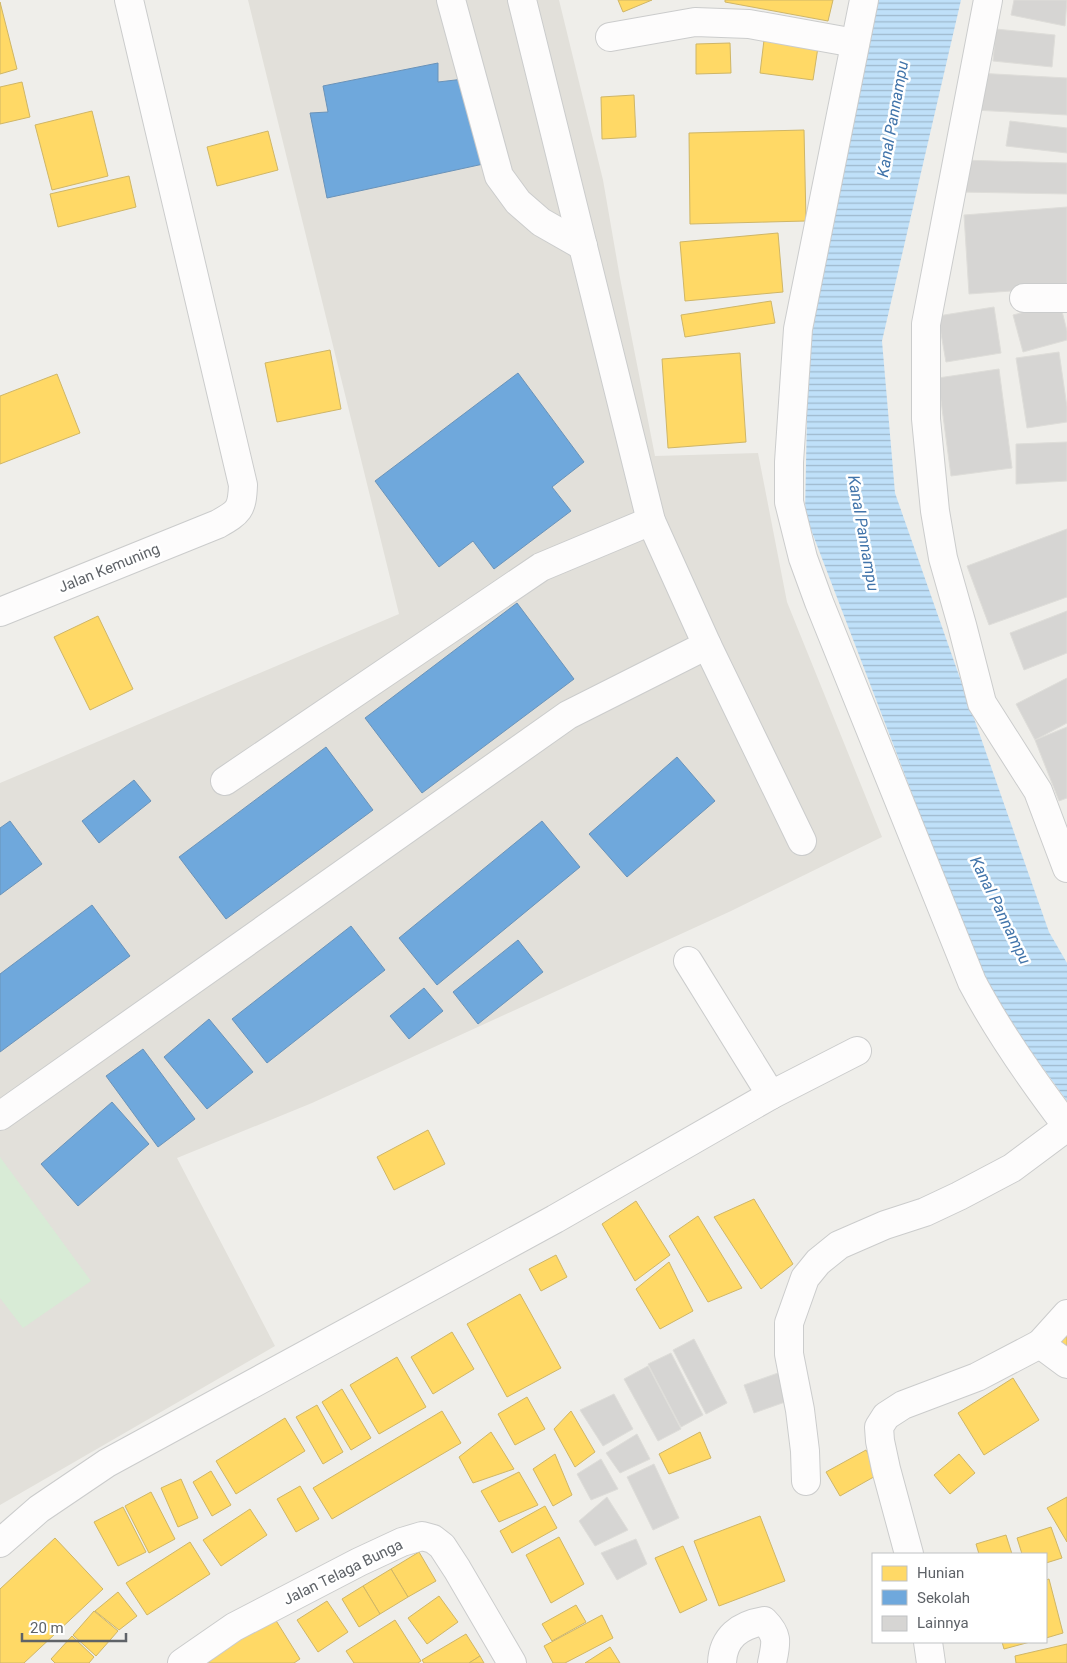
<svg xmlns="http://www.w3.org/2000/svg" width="1067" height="1663" viewBox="0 0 1067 1663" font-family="Roboto,sans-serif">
<defs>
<pattern id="water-rules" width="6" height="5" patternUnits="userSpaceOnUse" patternTransform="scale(1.25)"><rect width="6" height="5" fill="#bfe0f9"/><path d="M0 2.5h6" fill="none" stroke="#9eb9cd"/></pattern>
</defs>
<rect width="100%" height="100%" fill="#efeeea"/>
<polygon fill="#e2e0da" points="248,0 559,0 603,180 620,278 655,456 758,453 787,602 882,837 731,911 312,1103 177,1158 275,1346 0,1505 0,783 399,614"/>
<polygon fill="#d8ebd6" points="0,1157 91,1281 23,1328 0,1298"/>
<polygon fill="url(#water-rules)" points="876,0 961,0 882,341 895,493 1049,932 1067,963 1067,1101 988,992 805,514 809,316"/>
<g fill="#ffd966" stroke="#cfb667">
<polygon points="618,0 652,0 623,12"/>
<polygon points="725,0 833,0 828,21 725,2"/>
<polygon points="0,2 17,69 0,74"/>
<polygon points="764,40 818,47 813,80 760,73"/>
<polygon points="730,43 731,73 696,74 696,44"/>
<polygon points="22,82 30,117 0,124 0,87"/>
<polygon points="634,95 636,137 602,139 601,97"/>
<polygon points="92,111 108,176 52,190 35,125"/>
<polygon points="804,130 806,221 690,224 689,133"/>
<polygon points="268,131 278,170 217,186 207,147"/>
<polygon points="129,176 136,207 58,227 50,194"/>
<polygon points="778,233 783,292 685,301 680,242"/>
<polygon points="771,301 775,323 685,337 681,315"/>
<polygon points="330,350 341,409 277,422 265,363"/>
<polygon points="740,353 746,442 668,448 662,359"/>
<polygon points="57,374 80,433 0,464 0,396"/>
<polygon points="98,616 133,689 90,710 54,637"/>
<polygon points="428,1130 445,1164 394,1190 377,1157"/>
<polygon points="754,1199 793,1264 761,1289 714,1217"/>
<polygon points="636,1201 670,1255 635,1281 602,1224"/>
<polygon points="698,1216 742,1288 708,1302 669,1236"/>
<polygon points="556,1255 567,1277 541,1291 529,1269"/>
<polygon points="669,1262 693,1311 660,1329 636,1289"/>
<polygon points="520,1294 561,1368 507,1397 467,1324"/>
<polygon points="1067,1331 1067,1347 1060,1342"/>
<polygon points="452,1332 474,1369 433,1394 411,1357"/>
<polygon points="397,1357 426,1407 379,1434 350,1385"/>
<polygon points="1013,1378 1039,1420 984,1455 958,1413"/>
<polygon points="342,1389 371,1438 351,1450 322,1402"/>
<polygon points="527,1397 545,1429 515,1445 498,1414"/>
<polygon points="317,1405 343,1452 323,1464 296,1417"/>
<polygon points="442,1411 461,1443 332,1519 313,1488"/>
<polygon points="571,1411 595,1452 575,1467 554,1429"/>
<polygon points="285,1418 305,1451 236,1494 216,1461"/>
<polygon points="491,1432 514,1469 473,1483 459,1457"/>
<polygon points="700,1432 711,1458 669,1474 659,1454"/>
<polygon points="866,1450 879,1474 840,1496 826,1472"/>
<polygon points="555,1454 572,1495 553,1506 533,1469"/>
<polygon points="959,1454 975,1473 950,1494 934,1475"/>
<polygon points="211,1471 231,1505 212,1516 193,1482"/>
<polygon points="519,1472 538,1505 499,1522 481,1491"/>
<polygon points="181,1479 198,1518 178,1527 161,1488"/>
<polygon points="300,1486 319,1519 296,1532 277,1499"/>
<polygon points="151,1492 175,1539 149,1553 125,1506"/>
<polygon points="1067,1497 1067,1542 1047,1508"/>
<polygon points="545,1506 557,1528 512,1553 500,1531"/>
<polygon points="123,1507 146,1552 118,1566 94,1522"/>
<polygon points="250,1509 267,1535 221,1566 203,1540"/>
<polygon points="760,1516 785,1581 719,1606 694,1541"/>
<polygon points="1051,1527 1062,1558 1046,1563 1046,1554 1022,1554 1017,1538"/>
<polygon points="1006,1535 1012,1554 979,1554 976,1544"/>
<polygon points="559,1537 584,1584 551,1603 526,1555"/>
<polygon points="55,1538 103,1589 24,1663 0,1663 0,1589"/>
<polygon points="190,1542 210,1574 147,1615 126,1583"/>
<polygon points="683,1546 707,1600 680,1613 655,1558"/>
<polygon points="419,1552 436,1581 408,1597 391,1569"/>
<polygon points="391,1569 408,1597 380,1614 363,1586"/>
<polygon points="1049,1579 1063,1633 1046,1638 1046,1580"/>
<polygon points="363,1586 380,1614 359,1627 342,1599"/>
<polygon points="118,1592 137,1616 119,1630 95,1611"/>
<polygon points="439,1596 458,1622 427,1644 408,1618"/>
<polygon points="327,1601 348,1632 318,1652 297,1620"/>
<polygon points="576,1605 586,1622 552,1641 542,1624"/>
<polygon points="94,1611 118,1631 96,1656 73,1635"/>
<polygon points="270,1611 300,1659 294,1663 190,1663"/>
<polygon points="602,1615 613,1638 565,1663 553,1663 544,1646"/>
<polygon points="395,1620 421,1661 418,1663 354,1663 346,1651"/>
<polygon points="466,1634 480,1656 469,1663 424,1663 422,1660"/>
<polygon points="72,1636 94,1657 89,1663 55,1663 51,1659"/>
<polygon points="1002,1642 1030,1642 1004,1649"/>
<polygon points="1067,1644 1067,1663 1016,1663 1015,1656"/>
<polygon points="610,1647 620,1663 585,1663"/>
<polygon points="480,1656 484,1663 469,1663"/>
</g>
<g fill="#6fa8dc" stroke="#6a93b9">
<polygon points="438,63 438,82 464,79 488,163 327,198 310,113 328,112 323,86"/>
<polygon points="518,373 584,462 552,487 571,511 494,569 473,541 439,567 375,481"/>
<polygon points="517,603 574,679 422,793 365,718"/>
<polygon points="326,747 373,810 226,919 179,857"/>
<polygon points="677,757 715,801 627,877 589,834"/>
<polygon points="134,780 151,801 99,843 82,821"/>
<polygon points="10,821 42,864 0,895 0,828"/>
<polygon points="542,821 580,867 437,985 399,938"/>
<polygon points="92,905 130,956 0,1052 0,974"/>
<polygon points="351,926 385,970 267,1063 232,1019"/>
<polygon points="518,940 543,972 478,1024 453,992"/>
<polygon points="424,988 443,1011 409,1039 390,1016"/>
<polygon points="209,1019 253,1072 207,1109 164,1057"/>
<polygon points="143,1049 195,1119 158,1147 106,1076"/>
<polygon points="112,1102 149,1144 78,1206 41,1164"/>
</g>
<g fill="#d6d5d3" stroke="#deddd9">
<polygon points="1014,0 1067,0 1065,26 1011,15"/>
<polygon points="996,29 1055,35 1052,67 993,61"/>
<polygon points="977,73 1067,78 1067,115 974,110"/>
<polygon points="1010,121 1067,128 1067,153 1006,146"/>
<polygon points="959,160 1067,163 1067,194 958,192"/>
<polygon points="1067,207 1067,287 969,294 964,215"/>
<polygon points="1060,303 1067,331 1067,340 1023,352 1013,315"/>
<polygon points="994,307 1001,353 946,362 938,316"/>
<polygon points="1059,352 1067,407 1067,422 1027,428 1016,358"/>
<polygon points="999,369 1012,468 951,476 938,378"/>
<polygon points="1067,442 1067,481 1016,484 1016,444"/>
<polygon points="1067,529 1067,597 989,625 967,566"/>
<polygon points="1067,611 1067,653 1024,670 1010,633"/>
<polygon points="1067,678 1067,723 1035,740 1016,704"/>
<polygon points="1067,727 1067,798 1059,801 1035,740"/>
<polygon points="694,1339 727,1403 706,1414 673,1350"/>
<polygon points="671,1353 703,1415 681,1427 648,1364"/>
<polygon points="648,1366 681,1429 658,1441 624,1379"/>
<polygon points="778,1373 788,1401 754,1413 744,1385"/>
<polygon points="614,1394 633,1429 603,1446 580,1410"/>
<polygon points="637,1434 650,1459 620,1473 606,1453"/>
<polygon points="601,1459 618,1489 591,1500 577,1474"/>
<polygon points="654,1464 679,1518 653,1530 627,1477"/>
<polygon points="607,1497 628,1530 595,1546 579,1521"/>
<polygon points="636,1539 647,1564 617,1580 601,1553"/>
</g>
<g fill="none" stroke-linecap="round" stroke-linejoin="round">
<g stroke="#cbcccc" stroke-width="30">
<g id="minor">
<polyline points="451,0 499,176 518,202 541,222 583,246"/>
<path d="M864,0L798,329L789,462V502L803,558L819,602L972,982C999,1033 1032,1080 1067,1126"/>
<polyline points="988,0 926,324 926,419 935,511 943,558 962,625 982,703 1038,791 1067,868"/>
<polyline points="610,37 695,22 749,24 855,43"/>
<polyline points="1024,298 1067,298"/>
<path d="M0,612L218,524C239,512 242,510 243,485L129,0"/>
<polyline points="707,645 802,841"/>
<polyline points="225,781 541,567 651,521"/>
<polyline points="688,961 771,1095"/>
<polyline points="0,1116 568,715 707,645 651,521 522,0"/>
<polyline points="1067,1314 1040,1344 1067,1364"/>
<polyline points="806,1481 805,1451 800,1410 789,1354 789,1323 805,1278 818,1262 839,1245 885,1225 925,1212 959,1196 1012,1168 1067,1127"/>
<polyline points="0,1543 39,1509 107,1463 555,1219 771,1095 857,1051"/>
<polyline points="909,1554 886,1469 880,1441 879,1427 886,1416 903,1405 977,1377 1040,1344"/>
<polyline points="928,1642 931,1663"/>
<polyline points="182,1663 234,1627 359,1562 402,1542 422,1536 433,1539 442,1546 457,1569 512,1663"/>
<path d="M722,1663C723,1637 740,1625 764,1621C779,1636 776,1643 772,1663"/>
</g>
</g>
<use href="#minor" stroke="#fdfcfc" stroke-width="28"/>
</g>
<g text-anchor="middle" stroke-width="5" stroke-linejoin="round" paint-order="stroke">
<g font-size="15" fill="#5f6368" stroke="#fff">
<text transform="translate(109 568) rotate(-22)" y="5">Jalan Kemuning</text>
<text transform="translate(343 1572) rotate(-26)" y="5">Jalan Telaga Bunga</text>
</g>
<g font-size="16" font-style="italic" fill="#4174aa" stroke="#fff">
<text transform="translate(892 119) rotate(-80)" y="6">Kanal Pannampu</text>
<text transform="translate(864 533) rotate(80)" y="6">Kanal Pannampu</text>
<text transform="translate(1001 910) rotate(64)" y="6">Kanal Pannampu</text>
</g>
</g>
<rect x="872" y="1553" width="175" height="90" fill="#ffffff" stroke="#bfc1c3"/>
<rect x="882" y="1566" width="25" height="15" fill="#ffd966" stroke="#bfc1c3"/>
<text x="917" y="1578" font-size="15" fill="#5f6368">Hunian</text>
<rect x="882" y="1590" width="25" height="15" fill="#6fa8dc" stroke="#bfc1c3"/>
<text x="917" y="1603" font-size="15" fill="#5f6368">Sekolah</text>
<rect x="882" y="1616" width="25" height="15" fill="#d6d5d3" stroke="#bfc1c3"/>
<text x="917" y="1628" font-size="15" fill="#5f6368">Lainnya</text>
<path d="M22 1633v8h104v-8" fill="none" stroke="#5f6368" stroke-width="2.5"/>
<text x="30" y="1633" font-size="15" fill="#5f6368" stroke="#ffffff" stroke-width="4" paint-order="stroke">20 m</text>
</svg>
